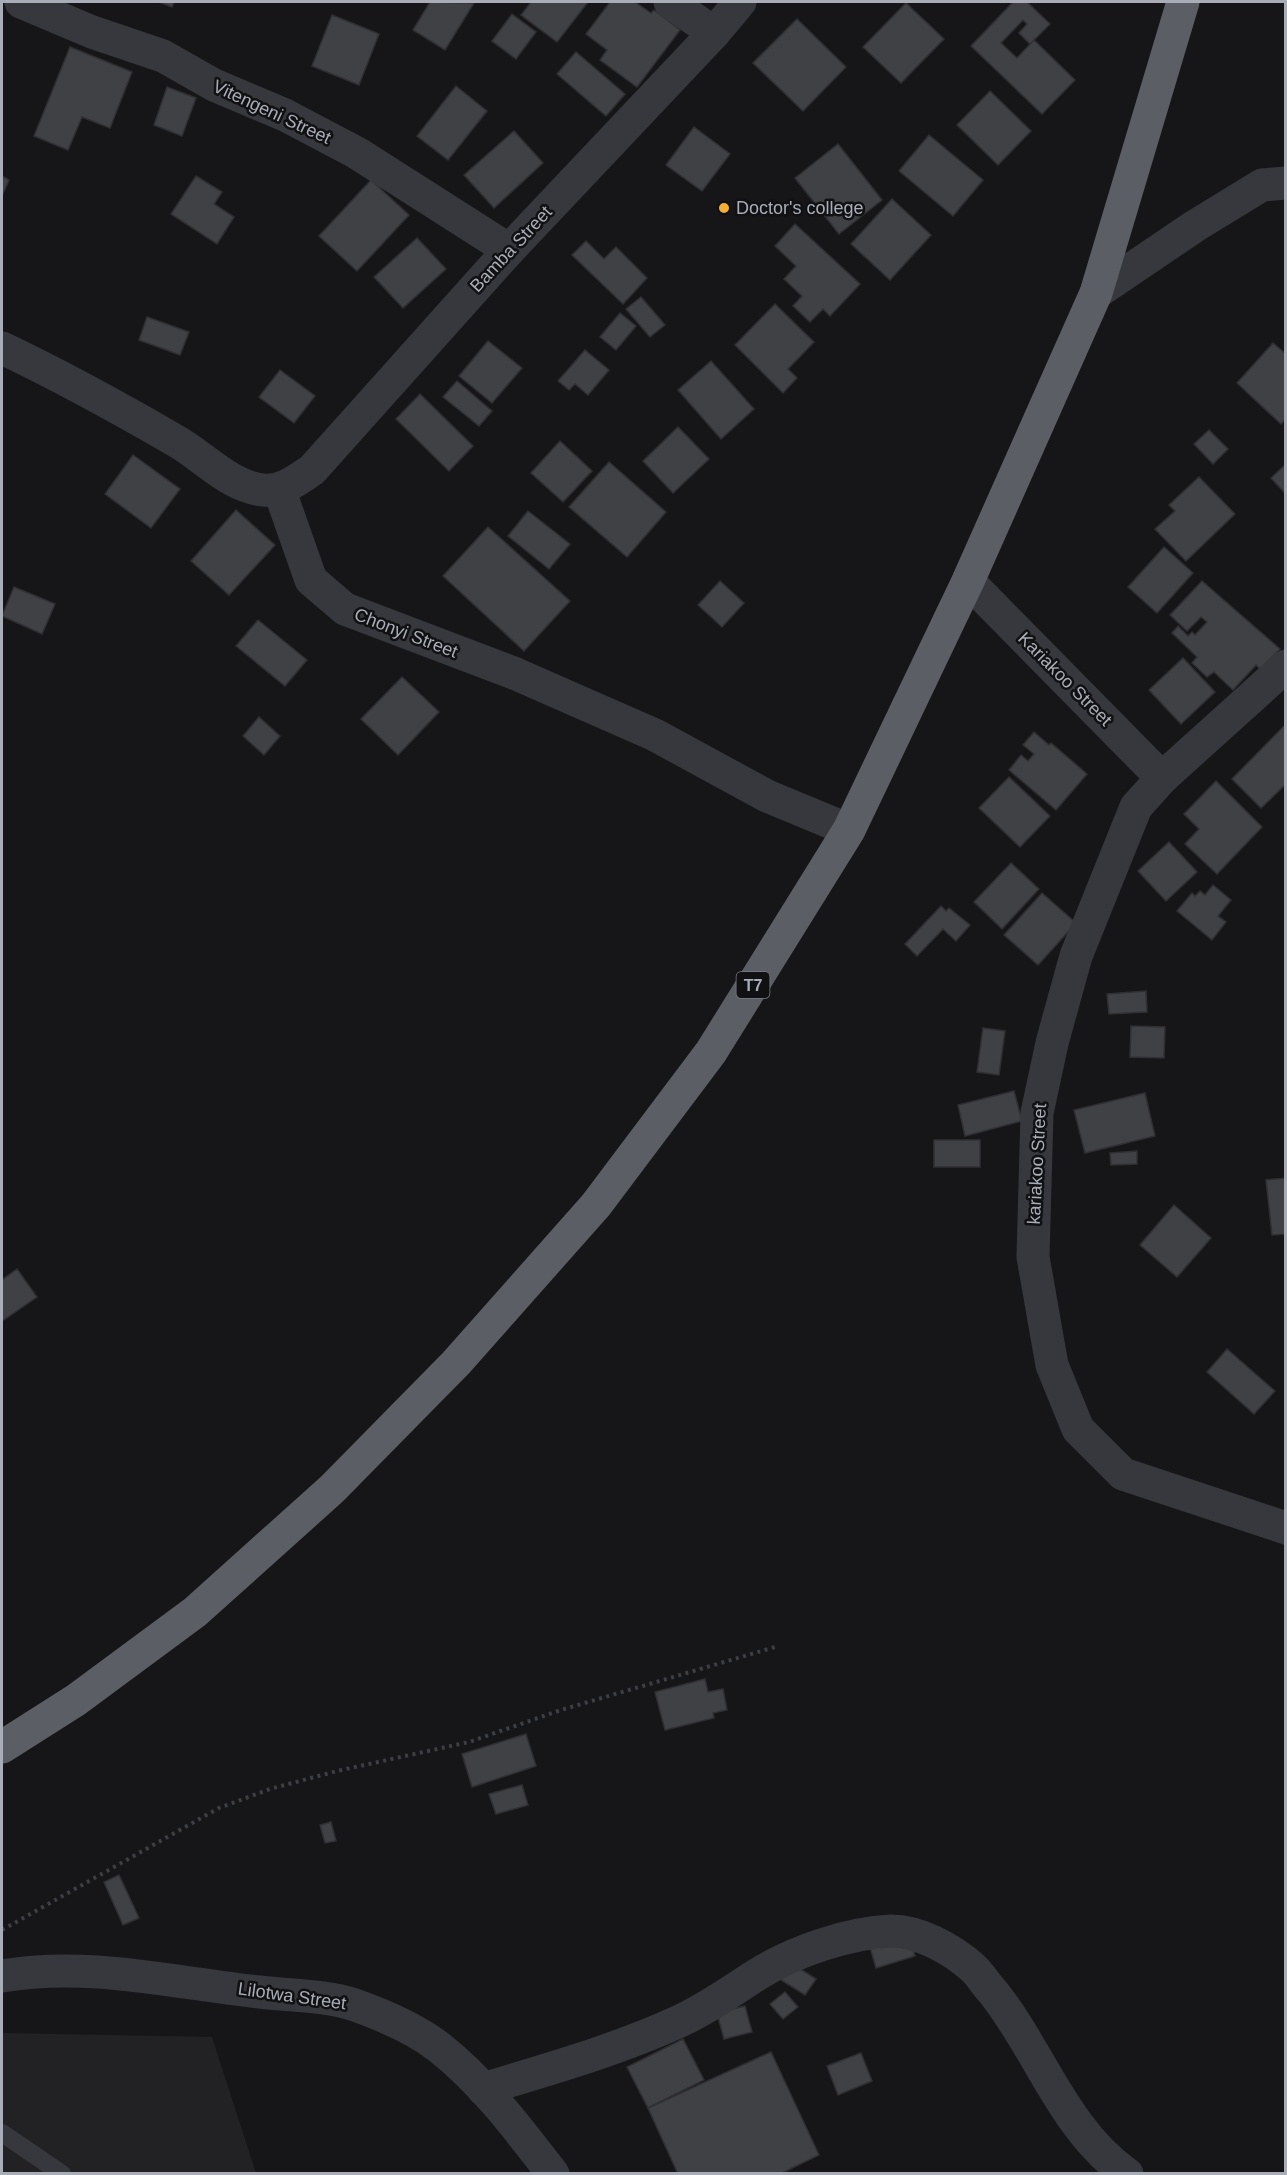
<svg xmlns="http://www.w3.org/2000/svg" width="1287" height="2175" viewBox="0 0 1287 2175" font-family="Arial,sans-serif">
<rect width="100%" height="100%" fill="#161618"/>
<polygon fill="#222225" points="2,2033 212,2037 256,2173 2,2174"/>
<g fill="#404145" stroke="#303034" stroke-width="1.5">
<polygon points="159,2 174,2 172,7"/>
<polygon points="430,2 474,3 445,50 413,30"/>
<polygon points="531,2 588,2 557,42 521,15"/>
<polygon points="610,2 635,2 651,13 654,10 680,30 637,87 600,60 607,50 586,34"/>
<polygon points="1013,2 1027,2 1050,24 1030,44 1019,33 1027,24 1023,20 1001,43 1017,58 1034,40 1075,80 1042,114 971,46"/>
<polygon points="906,3 944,39 901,83 863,47"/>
<polygon points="512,14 536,32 516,59 492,41"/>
<polygon points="332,15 379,34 359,85 312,66"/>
<polygon points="797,19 846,67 803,111 753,63"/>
<polygon points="70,47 132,72 110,128 82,117 68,150 34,136"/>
<polygon points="576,52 625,94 606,116 557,74"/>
<polygon points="456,86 487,111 448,160 417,136"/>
<polygon points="167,87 196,98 182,136 154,125"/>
<polygon points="990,91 1031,131 998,165 957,125"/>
<polygon points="694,127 730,154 702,191 666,165"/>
<polygon points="514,131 543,163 494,208 464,175"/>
<polygon points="929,135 983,180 953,216 899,171"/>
<polygon points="838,144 882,200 839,234 795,178"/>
<polygon points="2,176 9,180 2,196"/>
<polygon points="196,176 222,192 214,204 234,217 217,244 171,214"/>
<polygon points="371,180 409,215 357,271 319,236"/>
<polygon points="892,199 931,235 890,280 851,244"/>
<polygon points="795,224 860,284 830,316 823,309 810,322 793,306 802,296 784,279 796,266 775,246"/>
<polygon points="417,238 446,269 403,308 374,277"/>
<polygon points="586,241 604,259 616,247 647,278 623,304 572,255"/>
<polygon points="641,297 665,325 650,337 626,309"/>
<polygon points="775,304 814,342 788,369 797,378 783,393 735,345"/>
<polygon points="620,313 636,326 616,350 600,337"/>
<polygon points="147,317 189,332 180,355 139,340"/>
<polygon points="488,341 522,368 492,403 459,376"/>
<polygon points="1273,343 1286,354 1286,419 1281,424 1237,383"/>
<polygon points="585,350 609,370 588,395 575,384 569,390 558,381"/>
<polygon points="711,361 754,409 721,439 678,390"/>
<polygon points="280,370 315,396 294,423 259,397"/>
<polygon points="457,381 492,411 479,426 443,397"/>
<polygon points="420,394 473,446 449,471 396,419"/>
<polygon points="678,427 709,459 673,493 643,461"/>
<polygon points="1209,430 1228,449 1213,464 1194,444"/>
<polygon points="560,441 592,471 563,502 531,473"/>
<polygon points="133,455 180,489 151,528 105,494"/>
<polygon points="609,462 666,512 627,557 569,507"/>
<polygon points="1286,464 1286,491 1284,492 1271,478"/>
<polygon points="1199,477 1235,514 1186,561 1155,529 1175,511 1169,505"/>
<polygon points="236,510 275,545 229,595 191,561"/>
<polygon points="528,511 570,544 549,569 508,536"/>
<polygon points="488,527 570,601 524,651 443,576"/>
<polygon points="1164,547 1193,573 1157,613 1128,587"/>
<polygon points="720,581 744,603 722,627 698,605"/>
<polygon points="1202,581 1280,649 1260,669 1256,665 1233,690 1214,672 1207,677 1192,663 1197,657 1172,633 1178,626 1188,636 1192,632 1195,635 1207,622 1201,617 1187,631 1170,615"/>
<polygon points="14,587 55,604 42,634 2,616"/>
<polygon points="258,620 307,660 285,686 236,646"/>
<polygon points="1183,658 1215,692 1181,724 1149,690"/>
<polygon points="402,677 439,712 398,755 361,719"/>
<polygon points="259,717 280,736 264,755 243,736"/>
<polygon points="1285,725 1286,784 1261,808 1232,779"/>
<polygon points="1034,732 1049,745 1051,743 1087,774 1056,810 1009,770 1021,755 1028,761 1034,754 1023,745"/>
<polygon points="1009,777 1050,816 1020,847 979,808"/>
<polygon points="1216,781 1262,827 1217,874 1185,844 1199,829 1184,814"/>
<polygon points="1169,842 1197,872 1166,901 1138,871"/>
<polygon points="1011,863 1039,889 1002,929 974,902"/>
<polygon points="1213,885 1231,900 1218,916 1226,922 1212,940 1177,911 1192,893 1195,896 1200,891 1205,895"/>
<polygon points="1042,893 1076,923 1038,965 1004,935"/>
<polygon points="941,906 946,911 949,908 970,925 956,941 943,929 917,956 905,944"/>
<polygon points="1146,991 1147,1012 1109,1014 1107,994"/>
<polygon points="1131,1026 1165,1027 1164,1058 1130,1057"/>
<polygon points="983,1028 1005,1031 999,1075 977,1072"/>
<polygon points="1014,1091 1022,1121 965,1136 958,1105"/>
<polygon points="1145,1093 1155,1136 1085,1153 1074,1110"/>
<rect x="934" y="1140" width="46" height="27"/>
<polygon points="1137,1151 1137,1164 1111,1165 1110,1153"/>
<polygon points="1286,1178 1286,1234 1272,1235 1266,1180"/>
<polygon points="1174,1205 1211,1238 1177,1277 1140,1245"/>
<polygon points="17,1269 37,1297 2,1321 2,1280"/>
<polygon points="1227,1349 1275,1391 1254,1414 1207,1372"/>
<polygon points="705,1679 708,1692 723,1689 727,1710 713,1713 714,1718 665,1730 655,1692"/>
<polygon points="526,1734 536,1766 472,1787 462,1754"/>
<polygon points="522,1785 528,1805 496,1814 489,1794"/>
<polygon points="331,1822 336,1841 325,1843 320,1825"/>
<polygon points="119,1875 139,1918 123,1925 104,1882"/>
<polygon points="909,1936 915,1956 876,1968 870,1947"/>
<polygon points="789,1962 816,1979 805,1995 778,1978"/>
<polygon points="785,1992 798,2007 783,2019 770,2004"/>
<polygon points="745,2006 752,2032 724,2039 717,2013"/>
<polygon points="683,2039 704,2080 648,2108 627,2067"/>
<polygon points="771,2052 819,2155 780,2174 678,2174 648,2108"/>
<polygon points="861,2053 872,2081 838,2095 827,2066"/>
</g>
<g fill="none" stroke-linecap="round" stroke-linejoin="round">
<polyline stroke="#3d3f44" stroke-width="4" stroke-dasharray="3 4.5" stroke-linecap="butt" points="2,1930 219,1808 270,1789 337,1771 469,1742 561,1710 775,1647"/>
<polyline stroke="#37383d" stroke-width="18" points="2,2133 62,2174"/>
<g stroke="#37383d" stroke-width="33">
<polyline points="21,2 92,32 163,56 214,85 285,115 357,153 509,250"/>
<polyline points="670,2 714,33"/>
<polyline points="1096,293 1195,226 1262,185 1286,183"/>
<path d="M2,348C61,376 119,408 176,441C203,456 230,487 263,490C282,492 297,480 312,470L509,250L714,33L740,2"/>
<polyline points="279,489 311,580 345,609 516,674 655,735 767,796 849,830"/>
<polyline points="968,581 1162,778"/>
<polyline points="1286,666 1162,778 1136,807 1076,956 1052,1043 1037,1113 1033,1257 1052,1365 1078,1429 1123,1474 1286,1528"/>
<path d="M2,1976C88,1961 174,1983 260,1992C292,1996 324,1995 355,2005C383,2015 416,2029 440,2048C484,2083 519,2130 553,2174"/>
<path d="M483,2089C549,2069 617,2050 680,2021C710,2007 731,1991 758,1974C795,1951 848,1933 891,1931C919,1931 952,1949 973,1968C980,1974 986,1985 993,1992C1040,2051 1064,2130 1127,2174"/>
</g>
<polyline stroke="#5b5e65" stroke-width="33" points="2,1747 76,1700 195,1612 332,1489 456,1363 596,1205 711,1052 849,830 968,581 1096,293 1183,2"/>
</g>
<circle fill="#f2b134" stroke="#111113" stroke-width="2" cx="724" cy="208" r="6"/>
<g text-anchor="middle" stroke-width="5" stroke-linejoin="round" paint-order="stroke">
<rect fill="#111113" stroke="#7b7e86" stroke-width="1.5" x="736.5" y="972" width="33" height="26" rx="4.5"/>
<g font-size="16" font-weight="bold" fill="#a8adb8">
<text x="753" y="991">T7</text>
</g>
<g font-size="18" fill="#a8adb8" stroke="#111113">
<text transform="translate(272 112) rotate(25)" y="6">Vitengeni Street</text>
<text transform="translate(511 249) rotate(-47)" y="6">Bamba Street</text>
<text transform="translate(406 633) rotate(21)" y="6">Chonyi Street</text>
<text transform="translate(1065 679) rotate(45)" y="6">Kariakoo Street</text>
<text transform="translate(1037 1164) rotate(-87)" y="6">kariakoo Street</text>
<text transform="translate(292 1996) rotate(8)" y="6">Lilotwa Street</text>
</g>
<g font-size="18" fill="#a8adb8" stroke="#111113" text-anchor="start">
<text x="736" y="214">Doctor's college</text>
</g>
</g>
<rect width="1287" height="2175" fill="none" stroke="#a8adb8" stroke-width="6"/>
</svg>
